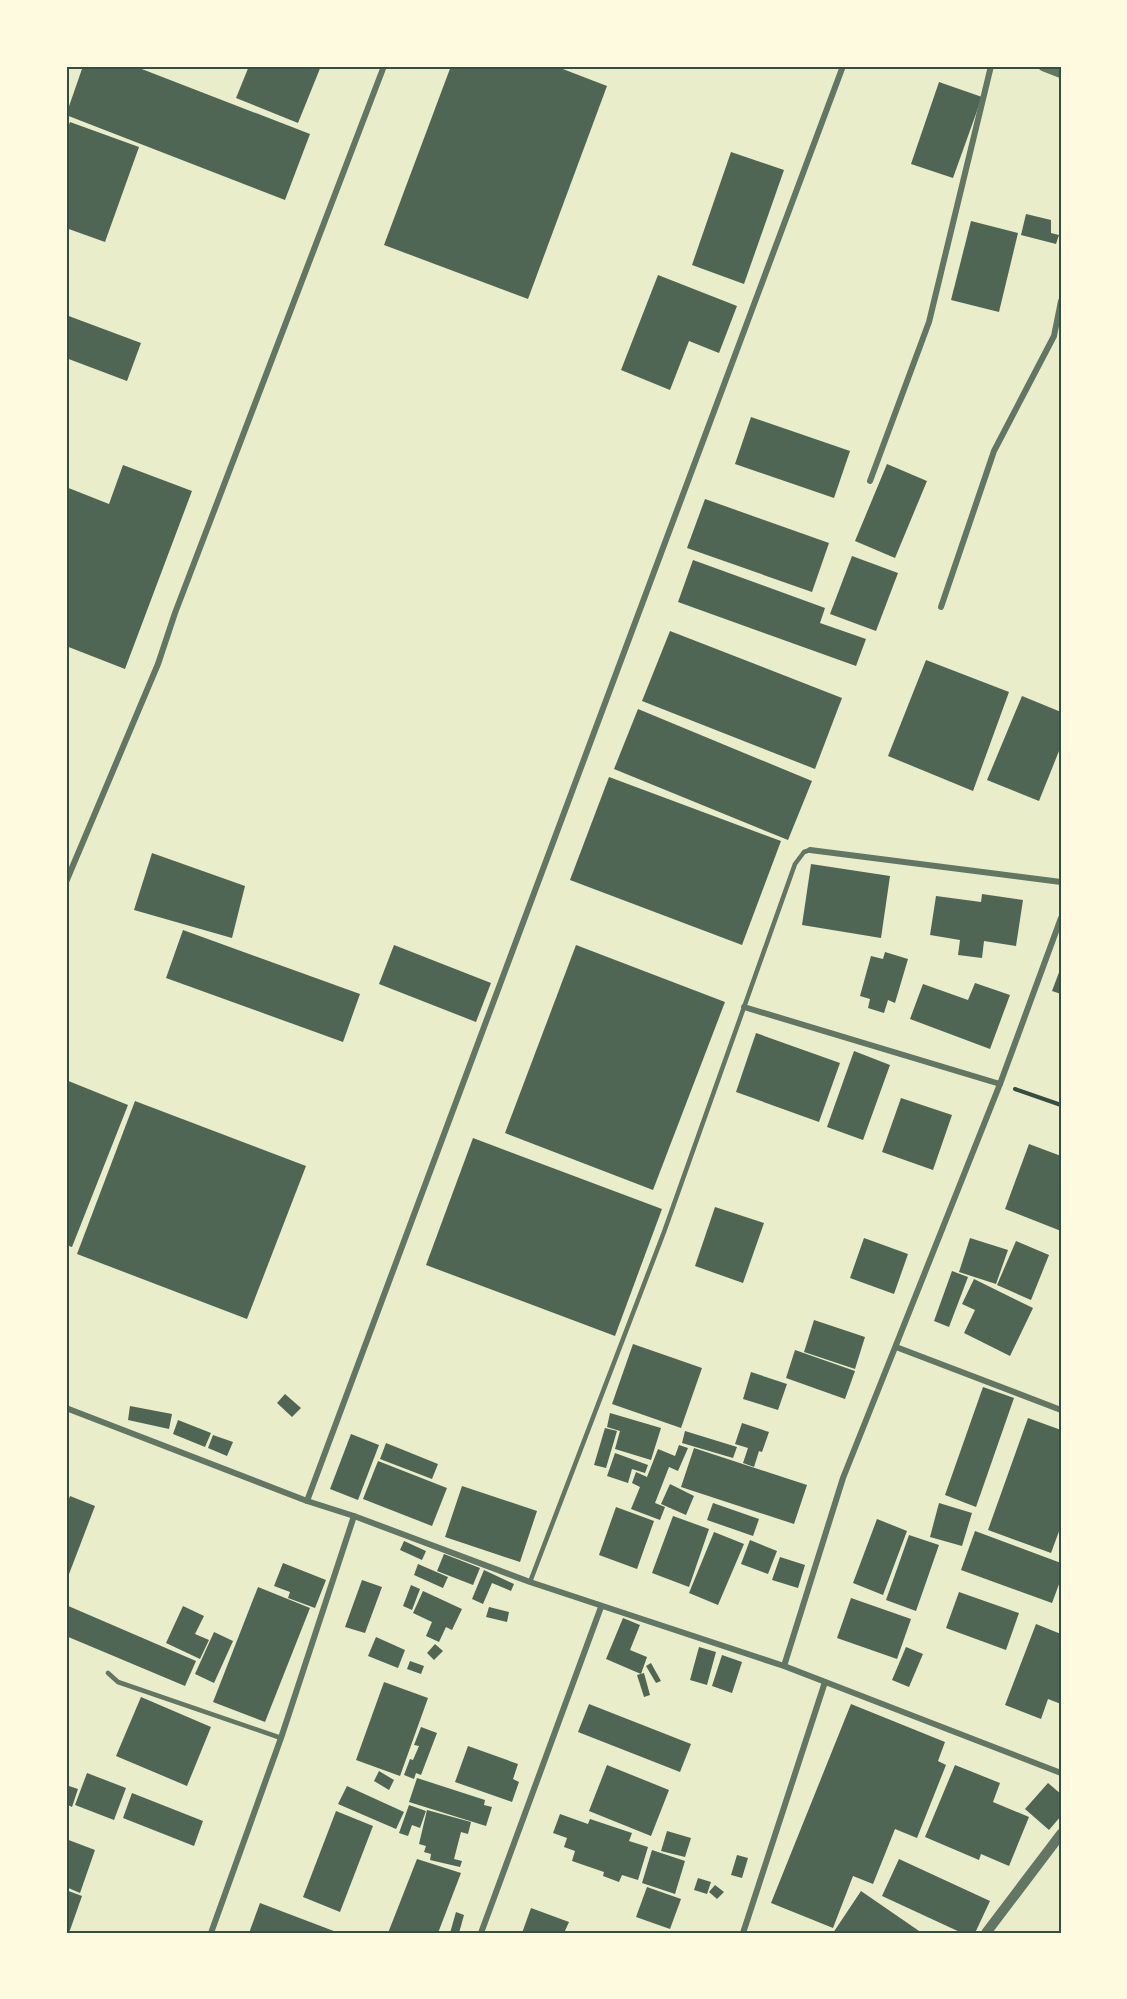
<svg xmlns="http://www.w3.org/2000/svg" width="1127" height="1999" viewBox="0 0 1127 1999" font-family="'Playfair Display',serif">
<rect width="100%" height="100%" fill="#e9edc9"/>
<g fill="#4f6655">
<polygon points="83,66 134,66 310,134 285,200 66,115"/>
<polygon points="249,66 321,66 298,123 236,98"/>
<polygon points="451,66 555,66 607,86 528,299 384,245"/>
<polygon points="939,82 982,97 953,178 911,164"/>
<polygon points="70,122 139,147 105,242 66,228 66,133"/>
<polygon points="731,152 784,170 744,284 692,265"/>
<polygon points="1026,214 1051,220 1051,233 1059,235 1056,244 1021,235"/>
<polygon points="971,221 1018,233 999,312 951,300"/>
<polygon points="658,275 737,306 719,353 689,341 670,390 621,370"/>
<polygon points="66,315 141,343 127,381 66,358"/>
<polygon points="751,417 850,451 834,498 735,464"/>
<polygon points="887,464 927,481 895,558 855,541"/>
<polygon points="123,465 192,491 125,669 66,646 66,487 109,504"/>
<polygon points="705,499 829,543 812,592 687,548"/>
<polygon points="852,556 898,573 876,631 830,614"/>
<polygon points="693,560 825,608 820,623 866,639 856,666 678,602"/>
<polygon points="670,631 842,698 815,769 642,701"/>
<polygon points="926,660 1009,692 973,791 888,756"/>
<polygon points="1022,696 1061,712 1061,746 1039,801 987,780"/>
<polygon points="638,709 812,781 788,840 614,769"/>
<polygon points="609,777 781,841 742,945 570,880"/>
<polygon points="152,853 245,886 232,938 134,910"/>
<polygon points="811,864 890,876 881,938 802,925"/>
<polygon points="982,894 1023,900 1016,946 984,941 982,958 958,955 960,940 930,935 936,896 981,902"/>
<polygon points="183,930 360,994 343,1042 166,978"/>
<polygon points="394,945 491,983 476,1022 379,984"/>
<polygon points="576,945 725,1002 653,1190 505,1133"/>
<polygon points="885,952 908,959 895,1003 888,1000 884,1013 868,1008 870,999 860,996 871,956 883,959"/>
<polygon points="1061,967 1061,994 1052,991"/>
<polygon points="975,983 1010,995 990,1049 910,1019 923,984 968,1000"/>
<polygon points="756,1033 840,1063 819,1122 736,1092"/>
<polygon points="854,1051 890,1065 863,1140 827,1127"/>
<polygon points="66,1080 128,1105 72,1247 66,1245"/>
<polygon points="901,1098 952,1115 933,1170 882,1152"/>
<polygon points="135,1101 306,1166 247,1319 77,1254"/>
<polygon points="473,1138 662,1209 615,1336 426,1265"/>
<polygon points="1029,1144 1061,1156 1061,1231 1005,1209"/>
<polygon points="715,1207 764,1223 743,1283 695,1266"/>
<polygon points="864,1238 908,1254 894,1294 850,1278"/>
<polygon points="970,1238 1008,1250 996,1284 959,1272"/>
<polygon points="1016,1241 1049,1255 1031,1300 997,1285"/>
<polygon points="952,1271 968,1277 949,1327 934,1321"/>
<polygon points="974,1279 1033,1308 1010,1356 964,1333 975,1310 962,1304"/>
<polygon points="814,1320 865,1337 855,1369 804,1352"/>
<polygon points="633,1344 702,1368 681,1428 612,1404"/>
<polygon points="795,1350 855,1371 845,1399 786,1378"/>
<polygon points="751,1372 787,1384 778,1410 743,1399"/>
<polygon points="983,1387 1014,1398 976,1507 945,1495"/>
<polygon points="285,1394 301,1408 292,1417 277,1403"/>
<polygon points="130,1406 172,1414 169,1429 128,1420"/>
<polygon points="610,1413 661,1428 651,1460 615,1449 620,1431 607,1427"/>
<polygon points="1028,1418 1061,1430 1061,1526 1051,1553 988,1530"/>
<polygon points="178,1420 211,1433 205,1447 173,1434"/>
<polygon points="742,1423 769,1432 762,1452 759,1451 754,1467 743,1463 748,1448 735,1444"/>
<polygon points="605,1428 617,1431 606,1468 594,1465"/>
<polygon points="685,1431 737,1447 733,1458 682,1443"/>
<polygon points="351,1434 379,1445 358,1500 330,1489"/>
<polygon points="213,1435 233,1442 227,1456 208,1448"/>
<polygon points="386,1443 438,1464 432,1479 380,1459"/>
<polygon points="679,1445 688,1448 678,1471 669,1467 655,1503 665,1507 660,1520 631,1509 640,1487 632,1483 636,1472 647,1477 658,1449 675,1456"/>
<polygon points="694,1448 807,1485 794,1524 681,1487"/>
<polygon points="615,1453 648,1465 645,1473 632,1469 628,1483 607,1476"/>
<polygon points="378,1461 447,1488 432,1526 363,1499"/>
<polygon points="670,1484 694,1496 686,1515 661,1504"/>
<polygon points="462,1486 537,1511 520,1562 445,1537"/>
<polygon points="70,1496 95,1506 66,1582 66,1507"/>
<polygon points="713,1503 759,1519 753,1536 707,1520"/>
<polygon points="939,1503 972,1513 962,1546 930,1537"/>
<polygon points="616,1507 654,1521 637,1569 599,1555"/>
<polygon points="673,1516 709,1529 689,1587 652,1573"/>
<polygon points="877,1519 907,1531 883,1595 853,1583"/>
<polygon points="975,1531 1061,1563 1061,1579 1052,1603 961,1570"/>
<polygon points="714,1532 744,1544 718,1605 689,1593"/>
<polygon points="909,1535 939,1545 916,1611 886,1600"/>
<polygon points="750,1540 777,1551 768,1574 741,1564"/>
<polygon points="404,1541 426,1551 422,1560 400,1550"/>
<polygon points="444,1554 480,1568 473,1585 437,1571"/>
<polygon points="780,1557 805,1565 798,1588 772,1580"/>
<polygon points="283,1563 326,1580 315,1608 288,1598 290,1592 274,1586"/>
<polygon points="418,1564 448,1577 443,1588 414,1575"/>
<polygon points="484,1570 514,1584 511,1591 492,1583 483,1604 472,1599"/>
<polygon points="362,1580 382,1587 365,1633 345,1627"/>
<polygon points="411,1585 420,1589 412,1610 403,1606"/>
<polygon points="258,1587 310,1608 265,1722 213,1702"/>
<polygon points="423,1591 462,1609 452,1630 446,1627 439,1642 426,1636 432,1622 413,1613"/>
<polygon points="959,1592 1019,1613 1006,1650 946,1628"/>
<polygon points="851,1598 911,1619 897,1659 837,1638"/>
<polygon points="66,1605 196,1661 185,1686 66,1636"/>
<polygon points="183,1606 204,1616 195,1634 209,1640 200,1659 166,1643"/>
<polygon points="489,1607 509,1612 507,1622 486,1617"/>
<polygon points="623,1618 640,1625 630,1650 647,1657 641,1674 606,1659"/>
<polygon points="1036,1624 1061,1634 1061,1704 1048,1699 1041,1719 1005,1705"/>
<polygon points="214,1632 233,1641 214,1683 195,1674"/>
<polygon points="376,1637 405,1650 398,1668 368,1656"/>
<polygon points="435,1644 443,1651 434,1660 427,1653"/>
<polygon points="699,1647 716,1652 707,1685 690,1680"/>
<polygon points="906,1647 923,1654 909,1687 892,1680"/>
<polygon points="722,1655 742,1662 732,1693 712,1686"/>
<polygon points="410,1661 424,1666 421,1674 407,1669"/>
<polygon points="651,1663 661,1681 656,1683 646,1666"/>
<polygon points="644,1673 650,1695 644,1697 637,1675"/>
<polygon points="384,1682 428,1698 400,1776 356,1760"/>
<polygon points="141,1697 211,1727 187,1786 116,1756"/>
<polygon points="589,1704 691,1744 680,1772 578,1732"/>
<polygon points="851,1704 945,1742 938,1761 946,1765 917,1838 895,1829 873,1884 853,1876 833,1928 771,1903"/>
<polygon points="421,1727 437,1733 421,1775 416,1773 414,1779 404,1775 410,1759 413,1760 419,1746 414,1745"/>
<polygon points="468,1746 518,1764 513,1779 519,1782 512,1802 455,1782"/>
<polygon points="607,1765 669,1790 651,1836 589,1811"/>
<polygon points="955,1765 1000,1783 993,1802 1029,1817 1009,1866 981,1854 979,1860 925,1837"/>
<polygon points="379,1771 394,1780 389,1790 374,1781"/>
<polygon points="87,1773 126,1788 114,1820 75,1805"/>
<polygon points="417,1778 485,1800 484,1805 492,1807 486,1826 409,1802"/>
<polygon points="1048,1783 1061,1794 1061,1816 1049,1830 1025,1809"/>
<polygon points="66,1785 78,1789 72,1807 66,1804"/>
<polygon points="347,1786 404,1812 396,1829 338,1804"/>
<polygon points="132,1793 203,1821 194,1846 123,1818"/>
<polygon points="409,1805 426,1811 420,1828 412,1825 408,1836 399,1833"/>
<polygon points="427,1810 471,1822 468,1834 461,1832 454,1859 462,1861 460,1867 430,1860 431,1854 424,1852 426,1846 419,1844"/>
<polygon points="336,1811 373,1826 340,1912 303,1897"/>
<polygon points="560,1814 588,1824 590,1819 632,1833 629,1841 648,1847 638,1880 622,1875 619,1882 603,1876 604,1872 572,1861 575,1851 564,1847 567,1838 553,1833"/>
<polygon points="667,1831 691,1838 685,1857 661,1851"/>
<polygon points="66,1839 95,1850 80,1893 66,1887"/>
<polygon points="652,1850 685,1861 675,1894 642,1883"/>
<polygon points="737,1855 748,1858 742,1878 731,1875"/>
<polygon points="417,1859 461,1873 438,1933 388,1933"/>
<polygon points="899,1859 990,1901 975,1933 962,1933 882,1896"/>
<polygon points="698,1878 711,1882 707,1894 694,1890"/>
<polygon points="715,1885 724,1892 717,1899 709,1892"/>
<polygon points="647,1887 681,1899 670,1929 636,1917"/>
<polygon points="66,1890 82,1896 69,1933 66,1933"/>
<polygon points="861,1891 922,1933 833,1933"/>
<polygon points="260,1903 339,1933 249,1933"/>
<polygon points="531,1908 569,1922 564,1933 522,1933"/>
<polygon points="456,1912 464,1915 459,1933 450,1933"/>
</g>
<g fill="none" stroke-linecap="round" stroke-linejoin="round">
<polyline stroke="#344e41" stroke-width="4" points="1015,1089 1061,1105"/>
<g stroke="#617663" stroke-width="4.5">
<polyline points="530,1582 664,1232 795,864 804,852 810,850"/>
<polyline points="108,1673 118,1682 281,1738"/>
</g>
<g stroke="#617663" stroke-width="6">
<polyline points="870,481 929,322 991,66"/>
<polyline points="941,607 994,451 1054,336 1061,301"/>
<polyline points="810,850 1061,882"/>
<polyline points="66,882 158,664 175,613 384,66"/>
<polyline points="744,1007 1000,1084"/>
<polyline points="896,1347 1061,1410"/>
<polyline points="66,1408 307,1501 354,1516 530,1582 784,1666 1061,1773"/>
<polyline points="307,1501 843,66"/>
<polyline points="784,1666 843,1478 1000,1084 1061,918"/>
<polyline points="211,1933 281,1738 354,1516"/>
<polyline points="481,1933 601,1607"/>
<polyline points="743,1933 825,1682"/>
</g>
<g stroke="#617663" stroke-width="10">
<polyline points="1043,66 1061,73"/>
<polyline points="986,1933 1061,1834"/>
</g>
</g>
<rect width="1127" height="1999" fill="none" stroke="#fefae0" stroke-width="135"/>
<rect x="68" y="68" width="992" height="1864" fill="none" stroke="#344e41" stroke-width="2"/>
</svg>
